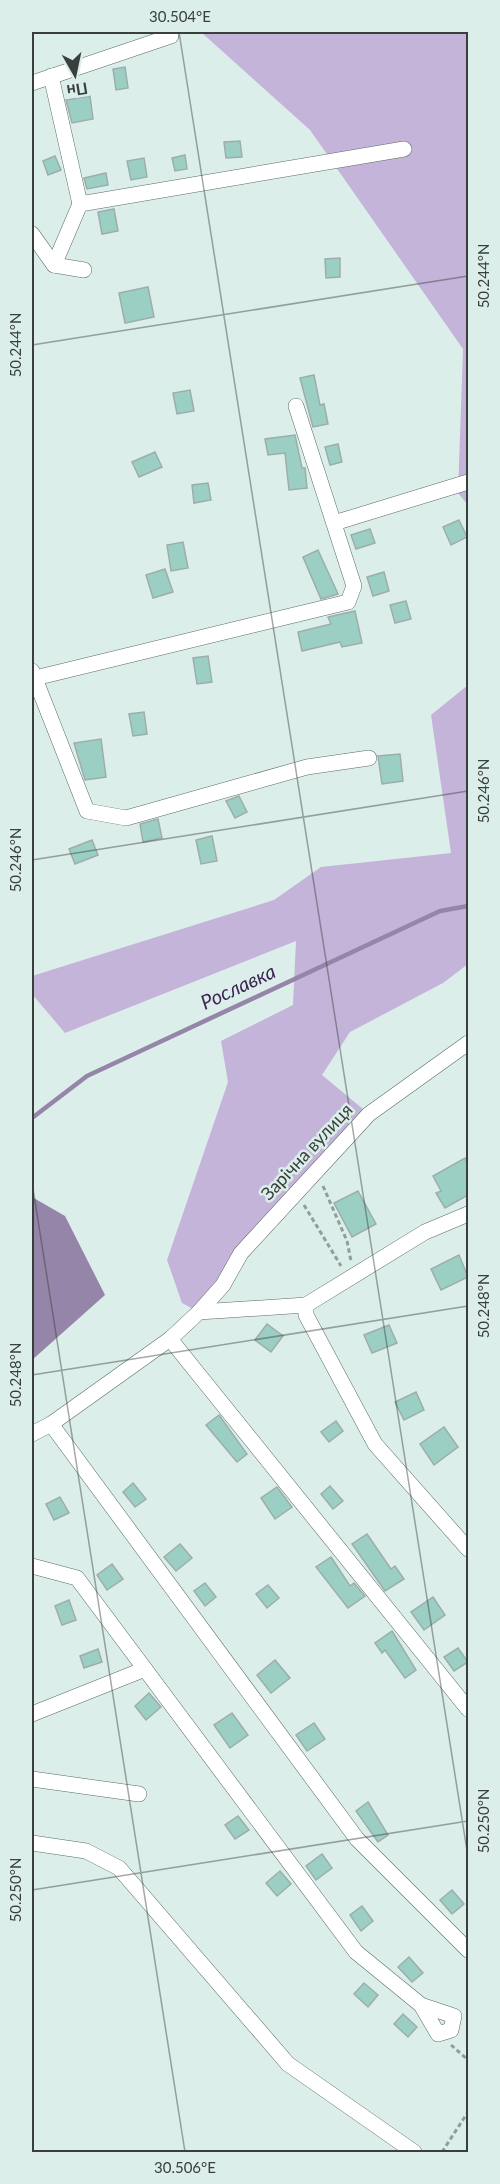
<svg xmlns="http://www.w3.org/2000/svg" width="500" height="2184" viewBox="0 0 500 2184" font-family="Lato,sans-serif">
<rect width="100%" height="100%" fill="#dceeea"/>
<g fill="#c5b4d9">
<polygon points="201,32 468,32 468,505 458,493 463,349 310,130"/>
<polygon points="468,685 468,964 443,983 350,1032 322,1075 369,1114 199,1312 182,1303 167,1260 228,1082 221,1041 293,1005 296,941 65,1033 32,994 32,976 274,900 321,867 451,853 431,715"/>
</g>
<polygon fill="#9585a9" points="32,1197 65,1216 105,1295 32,1360"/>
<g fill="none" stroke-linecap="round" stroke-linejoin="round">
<polyline stroke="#9585a9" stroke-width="4.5" points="32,1118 87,1076 440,911 468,906"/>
</g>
<g fill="#9bcfc4" stroke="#9daeaa" stroke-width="1.5">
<polygon points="125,67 128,88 116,90 113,69"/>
<polygon points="90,96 93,119 72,123 66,100"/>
<polygon points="240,141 242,157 226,158 224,142"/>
<polygon points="185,155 187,169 175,171 172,158"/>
<polygon points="55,156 61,170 48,175 43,161"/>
<polygon points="144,158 147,177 131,180 127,161"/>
<polygon points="106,173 108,185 87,189 84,178"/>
<polygon points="114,209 118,231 102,234 98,212"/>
<polygon points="340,258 340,277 326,278 325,259"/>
<polygon points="148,287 154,317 125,323 119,293"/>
<polygon points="314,375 320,405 324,404 328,424 313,427 300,378"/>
<polygon points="190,390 194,411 177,414 173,393"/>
<polygon points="295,435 302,468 305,468 307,488 289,490 285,453 268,455 265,439"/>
<polygon points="338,444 342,462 330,465 325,447"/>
<polygon points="155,452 162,467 139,477 132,462"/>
<polygon points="208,483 211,500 194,503 192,485"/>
<polygon points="459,520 467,537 451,545 443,527"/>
<polygon points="370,529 375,543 356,549 351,535"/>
<polygon points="183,542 188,568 171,571 167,545"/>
<polygon points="318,550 338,594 321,599 303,557"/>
<polygon points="165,569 173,592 153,598 146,575"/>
<polygon points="384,572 389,591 373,596 367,577"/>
<polygon points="406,601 411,619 395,623 390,605"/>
<polygon points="355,611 362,643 342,647 340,642 302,651 298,632 331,624 328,617"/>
<polygon points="208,656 212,682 197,684 193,658"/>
<polygon points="144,712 147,734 133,736 129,714"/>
<polygon points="101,739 106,777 85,780 74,743"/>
<polygon points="400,754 403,781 382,784 378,756"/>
<polygon points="239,796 247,812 235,818 226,801"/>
<polygon points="158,819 162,838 143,842 140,824"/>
<polygon points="212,836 217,861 201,864 196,840"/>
<polygon points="92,840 98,855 75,864 69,849"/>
<polygon points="465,1158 468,1165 468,1195 445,1208 436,1193 441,1191 433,1176"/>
<polygon points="358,1191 376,1224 352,1237 334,1203"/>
<polygon points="459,1255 468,1277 441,1290 431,1269"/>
<polygon points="267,1324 283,1336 271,1352 255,1340"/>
<polygon points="389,1325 397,1343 372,1353 364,1335"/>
<polygon points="416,1392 424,1410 404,1420 395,1402"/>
<polygon points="219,1415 247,1454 237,1462 206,1425"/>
<polygon points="336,1421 343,1431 329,1442 321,1432"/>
<polygon points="444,1427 458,1447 434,1465 420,1444"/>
<polygon points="133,1483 146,1499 135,1507 123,1492"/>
<polygon points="330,1486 343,1501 333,1509 321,1494"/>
<polygon points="277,1487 292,1507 275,1519 261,1498"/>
<polygon points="60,1497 69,1513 54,1520 46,1504"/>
<polygon points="367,1534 391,1569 395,1566 404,1579 385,1591 352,1544"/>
<polygon points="180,1544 192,1558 176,1571 164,1557"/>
<polygon points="331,1557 350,1586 354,1583 365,1596 348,1608 316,1567"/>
<polygon points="112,1564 123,1579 107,1590 97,1575"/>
<polygon points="205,1583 216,1597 205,1606 194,1591"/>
<polygon points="268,1585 279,1598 267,1608 256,1594"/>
<polygon points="433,1597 445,1615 424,1630 411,1612"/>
<polygon points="69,1600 76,1620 62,1625 55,1606"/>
<polygon points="392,1631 416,1670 405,1678 385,1650 382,1653 375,1643"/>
<polygon points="458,1648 468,1662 454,1671 444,1657"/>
<polygon points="98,1649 102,1662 84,1668 80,1656"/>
<polygon points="275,1660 290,1678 271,1693 257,1675"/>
<polygon points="149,1693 161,1707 146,1720 135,1706"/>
<polygon points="232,1713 248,1735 230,1748 214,1725"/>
<polygon points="314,1723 325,1739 307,1751 296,1735"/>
<polygon points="368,1802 388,1835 378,1842 356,1811"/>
<polygon points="238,1816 249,1830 235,1839 225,1825"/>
<polygon points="322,1854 332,1868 316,1880 306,1866"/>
<polygon points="280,1871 291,1884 277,1896 266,1883"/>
<polygon points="452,1890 464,1904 452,1914 440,1900"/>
<polygon points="362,1906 373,1921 361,1931 350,1915"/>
<polygon points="409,1957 423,1973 412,1982 398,1967"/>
<polygon points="364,1983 378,1995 368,2007 354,1994"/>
<polygon points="403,2014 417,2027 408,2037 394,2024"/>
</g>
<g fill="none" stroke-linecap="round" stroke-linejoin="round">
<g stroke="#5b6b67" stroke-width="16">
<g id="street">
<polyline points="51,76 80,204"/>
<polyline points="32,83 171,36"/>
<polyline points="32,234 54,265 84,270"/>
<polyline points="54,265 80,204 404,149"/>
<polyline points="334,523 468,482"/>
<polyline points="32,671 87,811 126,818 307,767 369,758"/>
<polyline points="35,678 348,602 354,586 296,406"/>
<polyline points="306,1305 425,1232 468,1214"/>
<polyline points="199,1312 223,1285 241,1253 369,1114 468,1043"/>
<polyline points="170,1339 468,1709"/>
<polyline points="51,1424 357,1839 468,1950"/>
<polyline points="32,1434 51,1424 170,1339 199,1312 306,1305 306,1315 375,1444 468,1549"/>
<polyline points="32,1566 77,1578 356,1952 421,2005 438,2034 451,2030 454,2016 421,2005"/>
<polyline points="32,1714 145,1669"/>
<polyline points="32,1779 139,1794"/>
<polyline points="32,1843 86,1851 119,1868 288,2064 414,2152"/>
</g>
</g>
<g stroke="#919e9b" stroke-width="3" stroke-dasharray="4.5 3" stroke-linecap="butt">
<polyline points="323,1186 347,1241 351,1261"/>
<polyline points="304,1205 341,1266"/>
<polyline points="451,2045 468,2060"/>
<polyline points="442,2152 468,2112"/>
</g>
<use href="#street" stroke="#fff" stroke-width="15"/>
</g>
<path fill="none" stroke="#383f3d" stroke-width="1.5" stroke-opacity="0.45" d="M179,32L468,1857M32,345L468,276M32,860L468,791M32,1182L185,2152M32,1375L468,1306M32,1890L468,1821"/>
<g text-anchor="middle" stroke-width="5" stroke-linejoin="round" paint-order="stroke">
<g font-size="18" fill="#383f3d" stroke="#dceeea">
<text transform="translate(307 1152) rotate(-47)" y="6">Зарічна вулиця</text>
</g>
<g font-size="20" font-style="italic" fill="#3d2554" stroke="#dceeea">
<text transform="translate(238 987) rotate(-25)" y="7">Рославка</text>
</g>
</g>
<rect width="500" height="2184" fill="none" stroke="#dceeea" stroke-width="66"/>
<g transform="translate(75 75) rotate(171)" stroke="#dceeea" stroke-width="4.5" paint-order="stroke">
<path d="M0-4.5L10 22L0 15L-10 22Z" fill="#383f3d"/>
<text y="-9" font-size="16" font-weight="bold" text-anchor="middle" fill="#383f3d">Пн</text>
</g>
<rect x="33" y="33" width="434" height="2118" fill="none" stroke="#383f3d" stroke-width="2"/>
<g font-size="15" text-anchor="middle" fill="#383f3d">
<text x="180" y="22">30.504°E</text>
<text transform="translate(484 276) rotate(-90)" y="5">50.244°N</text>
<text transform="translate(16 345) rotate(-90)" y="5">50.244°N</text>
<text transform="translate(484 791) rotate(-90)" y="5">50.246°N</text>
<text transform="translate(16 860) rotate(-90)" y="5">50.246°N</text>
<text transform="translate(484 1306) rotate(-90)" y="5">50.248°N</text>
<text transform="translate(16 1375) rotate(-90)" y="5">50.248°N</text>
<text transform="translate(484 1821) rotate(-90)" y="5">50.250°N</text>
<text transform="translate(16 1890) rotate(-90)" y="5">50.250°N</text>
<text x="185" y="2173">30.506°E</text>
</g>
</svg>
